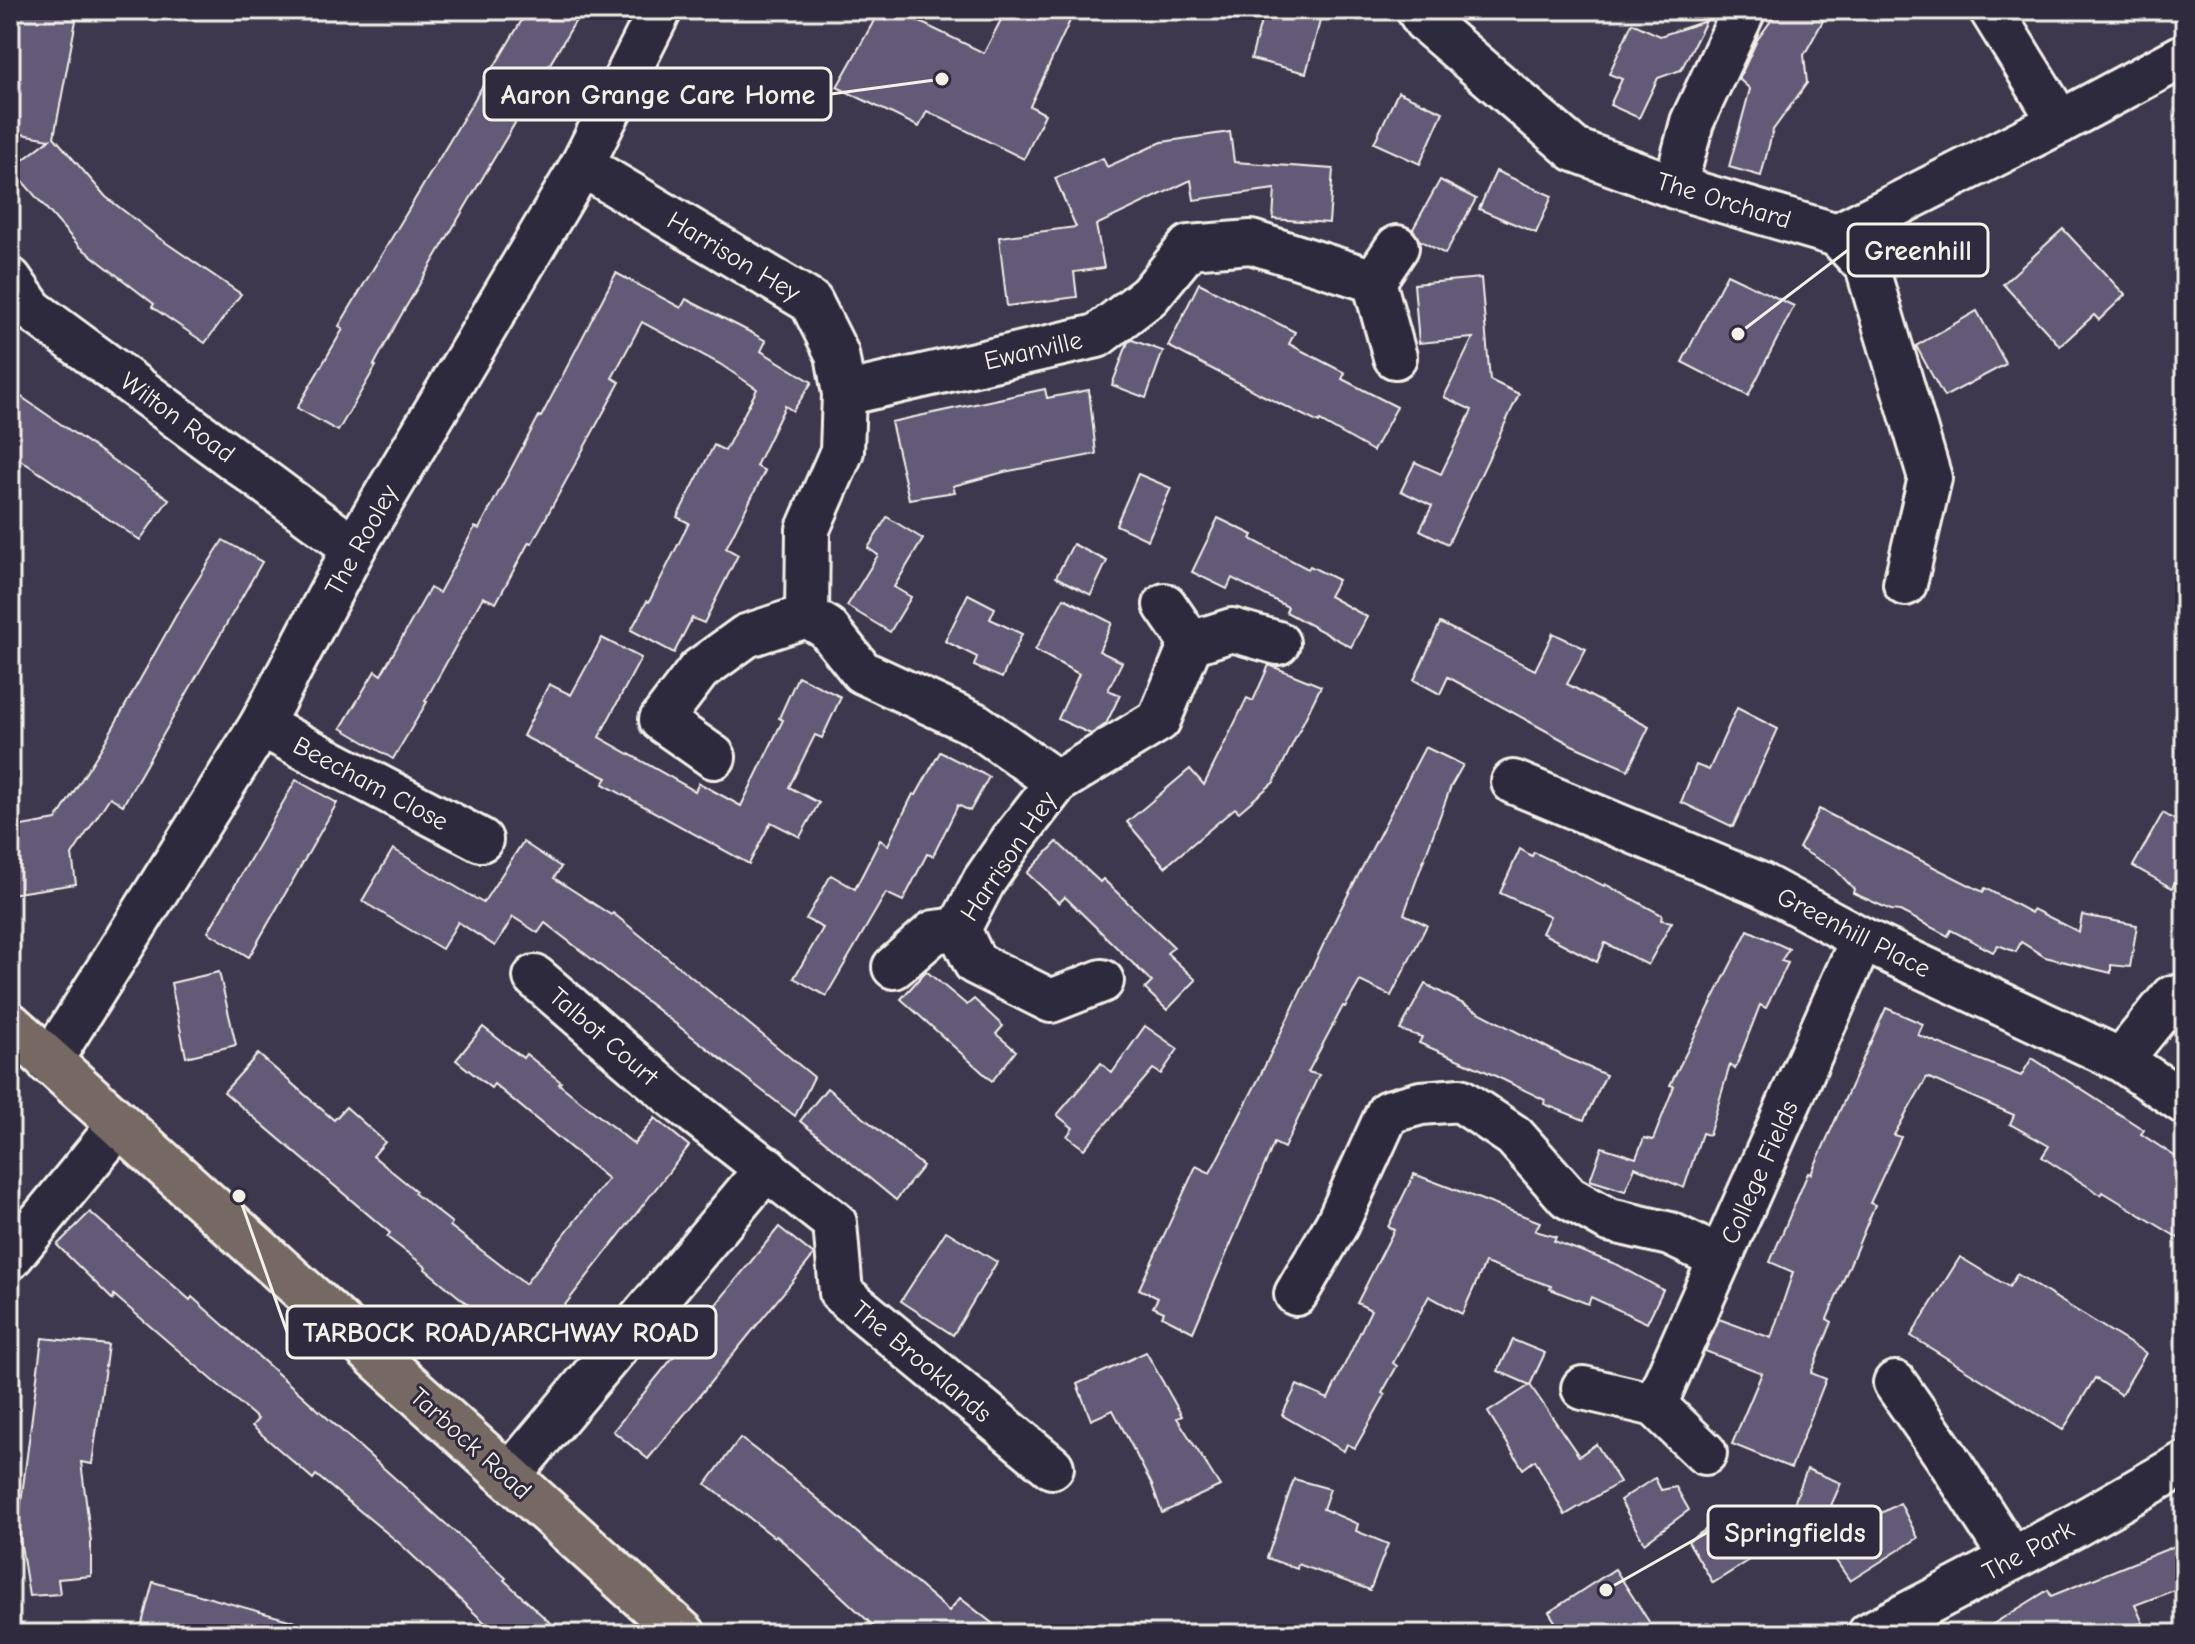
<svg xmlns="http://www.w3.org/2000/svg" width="2195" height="1644" viewBox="0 0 2195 1644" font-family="'Comic Neue',sans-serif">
<rect width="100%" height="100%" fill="#3e384e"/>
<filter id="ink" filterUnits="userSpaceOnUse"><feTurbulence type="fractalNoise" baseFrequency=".0125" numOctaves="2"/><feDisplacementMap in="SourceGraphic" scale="16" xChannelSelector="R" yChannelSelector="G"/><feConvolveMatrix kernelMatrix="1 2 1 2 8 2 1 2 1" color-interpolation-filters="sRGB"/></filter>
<g filter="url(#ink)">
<g fill="#625a77" stroke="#f4f1e8" stroke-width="2">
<polygon points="18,10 78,10 54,137 106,197 159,238 241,294 205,343 152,307 154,304 79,246 23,182 14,167 50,139 10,132 10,53"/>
<polygon points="528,10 582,10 400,317 374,365 376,366 338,431 297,408 343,329 339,326"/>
<polygon points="880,10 895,10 984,53 1006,10 1075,10 1030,106 1045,114 1024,159 927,111 919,127 837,87"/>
<polygon points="1264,10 1323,10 1306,73 1251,59"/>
<polygon points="1779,10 1829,10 1804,55 1807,83 1773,130 1761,176 1729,167 1750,89 1739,79 1757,40"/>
<polygon points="1706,21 1681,70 1658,78 1639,118 1610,105 1622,79 1609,74 1632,23 1660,36"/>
<polygon points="1398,92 1443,112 1420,164 1374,143"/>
<polygon points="1230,132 1234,162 1333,169 1329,223 1273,219 1275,189 1194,200 1191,180 1096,225 1104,268 1074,272 1077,297 1007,306 999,237 1076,227 1055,178 1103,158 1107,167 1162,142"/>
<polygon points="1496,171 1552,196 1536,233 1479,209"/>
<polygon points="1440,180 1476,199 1445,254 1419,240 1413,229"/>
<polygon points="2063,229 2125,295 2099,320 2094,315 2060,346 2003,284"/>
<polygon points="616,273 681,308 686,299 750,332 766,341 761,351 812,382 793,411 785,406 756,466 765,471 726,548 738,555 704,623 692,618 674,653 631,630 647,601 649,602 689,523 677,517 714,445 725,451 757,389 720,364 642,322 612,378 620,382 532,543 529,542 496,603 483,597 425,701 427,702 393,759 341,728 375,671 381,675 430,588 439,593 475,527 479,529 539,416 541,417"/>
<polygon points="1727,274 1794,306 1748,396 1682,362"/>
<polygon points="1481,278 1490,380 1519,394 1448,544 1420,530 1432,506 1401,491 1415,462 1441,474 1472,410 1444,397 1473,338 1419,343 1414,284"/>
<polygon points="1199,283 1295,332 1289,344 1345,373 1342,379 1397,407 1373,451 1320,421 1319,423 1262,395 1168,346"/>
<polygon points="1977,311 2006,364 1944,397 1916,346"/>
<polygon points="1132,340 1163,351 1146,398 1112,385 1128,342"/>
<polygon points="10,389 169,499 140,540 10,453"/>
<polygon points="1045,389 1047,398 1089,390 1096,454 1004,472 953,486 955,492 909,499 891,422"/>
<polygon points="1138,474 1171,488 1148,540 1116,525"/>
<polygon points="887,517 923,539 894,587 911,597 890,632 847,606 878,555 868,548"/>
<polygon points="1218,518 1253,535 1251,539 1308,569 1310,566 1338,580 1329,596 1367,617 1351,647 1286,612 1288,607 1232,578 1227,589 1192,572"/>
<polygon points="223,540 262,562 123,805 110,797 72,855 76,884 10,894 10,828 56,820 102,747 183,603"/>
<polygon points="1073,544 1107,561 1091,595 1056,577"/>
<polygon points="968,594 995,608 990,619 1022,634 1002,678 974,666 977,657 945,641"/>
<polygon points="1064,598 1112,623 1099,651 1122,662 1108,690 1120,695 1106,724 1091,734 1058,719 1079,674 1035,650"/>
<polygon points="1440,623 1535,670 1553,633 1586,649 1567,684 1649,727 1628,770 1572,745 1448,677 1440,694 1414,680"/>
<polygon points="602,638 641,658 599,737 695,791 699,783 741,806 783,720 779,718 798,676 841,697 822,738 815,735 789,787 819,803 800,837 771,822 749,864 603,784 607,778 523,736 549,684 571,695"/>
<polygon points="1269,665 1321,686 1274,782 1239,812 1235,808 1165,867 1127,822 1190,769 1204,785 1247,698 1253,701"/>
<polygon points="1737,708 1778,729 1733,827 1681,802 1696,765 1709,770"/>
<polygon points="1425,747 1463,765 1451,786 1404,914 1427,925 1391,996 1360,981 1345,1007 1343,1006 1308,1072 1319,1075 1284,1148 1274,1143 1193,1332 1162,1316 1164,1312 1153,1307 1158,1298 1139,1289 1196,1166 1210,1173 1259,1078 1338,914"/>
<polygon points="940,752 989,777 970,811 958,805 933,856 927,854 903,901 886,893 826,996 794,978 823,928 806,919 831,875 855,889 880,840 888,845 913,794 916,795"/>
<polygon points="296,780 337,803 249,957 208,932"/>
<polygon points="1819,809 1983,892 1985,888 2031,913 2033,909 2079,932 2082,915 2137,925 2130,967 2111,965 2111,973 2045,957 2021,942 2016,952 1998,945 1993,952 1951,930 1948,936 1900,911 1891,910 1853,893 1854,889 1835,869 1799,848"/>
<polygon points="2163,813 2185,826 2185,864 2172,888 2133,866"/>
<polygon points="523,842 561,867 554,878 611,915 613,913 814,1077 795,1116 545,923 538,933 513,917 495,946 458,922 442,949 362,901 393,849 483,903"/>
<polygon points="1057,842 1100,882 1103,879 1174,947 1167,953 1196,980 1167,1010 1145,989 1152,982 1065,897 1059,903 1027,873"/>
<polygon points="1520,849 1532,856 1534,852 1604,886 1605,884 1662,915 1661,920 1672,922 1648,965 1605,943 1597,962 1542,933 1550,916 1500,893"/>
<polygon points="1748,930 1789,949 1781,961 1788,963 1766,1008 1760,1005 1735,1069 1730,1065 1709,1135 1702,1133 1684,1188 1635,1167 1625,1191 1590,1180 1602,1147 1636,1158 1644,1138 1653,1140 1674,1086 1670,1085"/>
<polygon points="926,971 967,1005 974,999 1003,1026 996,1034 1016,1051 992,1081 901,999"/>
<polygon points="219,972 236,1045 186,1057 171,983"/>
<polygon points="1425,984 1567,1058 1606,1075 1584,1120 1544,1104 1545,1100 1485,1071 1419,1043 1422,1037 1400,1030"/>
<polygon points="1886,1008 1923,1024 1918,1035 2021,1076 2032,1058 2144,1130 2141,1134 2185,1163 2185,1242 2103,1192 2101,1195 2042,1157 2049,1146 2010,1124 2014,1115 1927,1077 1894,1135 1901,1137 1870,1203 1875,1205 1827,1319 1832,1322 1811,1373 1826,1379 1791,1468 1732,1444 1762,1373 1705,1351 1719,1319 1771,1338 1793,1272 1770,1262 1808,1173 1811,1174"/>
<polygon points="1145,1026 1178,1049 1161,1074 1153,1069 1084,1149 1067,1136 1073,1128 1057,1115 1101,1063 1112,1073"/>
<polygon points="483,1027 523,1058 526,1054 561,1082 559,1084 634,1144 655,1118 689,1146 525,1356 490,1328 493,1325 425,1269 426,1267 387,1237 390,1233 224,1092 258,1054 334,1120 346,1107 385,1142 373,1156 416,1191 414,1193 452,1223 450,1226 525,1284 608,1179 494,1084 491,1088 456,1060"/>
<polygon points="827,1088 923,1166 896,1200 800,1121"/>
<polygon points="1414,1174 1540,1222 1535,1231 1556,1237 1554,1241 1618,1265 1663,1290 1647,1323 1591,1297 1588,1304 1550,1289 1551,1286 1485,1263 1462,1314 1429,1296 1393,1363 1397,1366 1382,1393 1385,1395 1355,1448 1347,1444 1344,1451 1282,1415 1297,1385 1328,1399 1371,1310 1357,1303 1394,1230 1388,1227"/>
<polygon points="90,1212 190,1300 192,1297 427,1507 506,1578 504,1580 562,1634 497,1634 398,1542 316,1475 313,1479 252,1426 258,1419 114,1295 113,1300 57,1245"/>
<polygon points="779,1227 814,1255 648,1459 613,1431"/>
<polygon points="946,1231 997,1262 953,1335 901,1301"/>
<polygon points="1960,1257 2009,1287 2017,1274 2146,1353 2121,1395 2095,1378 2063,1430 1911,1336"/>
<polygon points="42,1338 108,1345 92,1464 81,1462 91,1541 91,1576 58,1579 60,1594 29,1596 18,1526"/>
<polygon points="1513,1340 1545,1353 1530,1385 1579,1456 1596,1444 1620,1482 1565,1515 1535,1460 1523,1469 1488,1412 1530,1385 1498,1371"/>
<polygon points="1146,1352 1182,1416 1177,1418 1220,1486 1162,1513 1152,1485 1113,1410 1091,1420 1077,1384"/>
<polygon points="740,1438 798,1482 949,1611 960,1598 1006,1634 882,1634 776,1535 774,1537 706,1484"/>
<polygon points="1807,1469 1841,1483 1820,1531 1789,1517"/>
<polygon points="1655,1478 1661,1490 1676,1487 1689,1510 1644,1543 1620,1500"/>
<polygon points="1294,1479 1330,1489 1323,1509 1358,1524 1356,1531 1388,1544 1370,1590 1298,1564 1297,1569 1267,1558"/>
<polygon points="1900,1503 1918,1538 1850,1581 1824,1543"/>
<polygon points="1739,1517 1761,1553 1713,1583 1688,1541 1721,1520 1725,1527"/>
<polygon points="2185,1542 2185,1586 2135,1605 2143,1623 2107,1634 2105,1626 2078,1634 1977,1634 2048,1590 2051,1596"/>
<polygon points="1615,1569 1657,1634 1563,1634 1549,1612"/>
<polygon points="153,1582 307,1625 306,1634 168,1634 141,1627"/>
</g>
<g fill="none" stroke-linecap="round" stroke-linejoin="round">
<g stroke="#f4f1e8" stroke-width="48">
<g id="minor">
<polyline points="1418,10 1425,21 1575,150 1675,187 1837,235 2060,122 2185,55"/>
<polyline points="1991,10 2060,122"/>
<polyline points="582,165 811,302 837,354 844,394 842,451 808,529 807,616 827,628 862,672 975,724 1057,782"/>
<polyline points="1675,187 1692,122 1744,10"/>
<polyline points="1837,235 1867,267 1930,478 1905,584"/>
<polyline points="10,279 32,310 354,548"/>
<polyline points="1395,357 1374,281 1397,247"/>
<polyline points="844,394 1097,336 1149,296 1189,247 1251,242 1374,281"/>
<polyline points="1165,605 1191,643 1232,630 1278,643"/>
<polyline points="261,725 481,840"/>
<polyline points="714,757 661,720 699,670 746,636 807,616"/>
<polyline points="1513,782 1762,885 1862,939 2121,1060 2185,1103"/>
<polyline points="894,967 934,932 959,929"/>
<polyline points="535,977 673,1096 835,1223 841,1293 1052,1467"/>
<polyline points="1102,981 1051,1001 975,963 959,929 984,881 1013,839 1057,782 1159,720 1191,643"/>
<polyline points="2121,1060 2172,997"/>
<polyline points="49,1063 261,725 354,548 582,165 660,10"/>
<polyline points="10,1258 119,1125"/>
<polyline points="1296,1294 1337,1224 1388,1112 1421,1103 1460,1100 1514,1136 1568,1197 1609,1220 1670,1234 1720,1258"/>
<polyline points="1895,1383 1946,1456 2012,1559"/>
<polyline points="1583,1388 1655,1405 1705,1453"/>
<polyline points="1655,1405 1862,939"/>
<polyline points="508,1477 767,1168"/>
<polyline points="1869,1634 2073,1527 2185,1463"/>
</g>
</g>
<g stroke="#f4f1e8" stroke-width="50">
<polyline id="major" points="10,1025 683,1634"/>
</g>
<use href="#minor" stroke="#2f2a3d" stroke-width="42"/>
<use href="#major" stroke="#766964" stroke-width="44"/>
</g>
</g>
<g text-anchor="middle" stroke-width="6" stroke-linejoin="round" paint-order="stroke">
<g font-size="26" fill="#f4f1e8" stroke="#2f2a3d">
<text transform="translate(1724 200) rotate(17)" y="9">The Orchard</text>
<text transform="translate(734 256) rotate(31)" y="9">Harrison Hey</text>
<text transform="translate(1033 350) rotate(-13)" y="9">Ewanville</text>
<text transform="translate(178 417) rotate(36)" y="9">Wilton Road</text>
<text transform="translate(361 540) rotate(-61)" y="9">The Rooley</text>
<text transform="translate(371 783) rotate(28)" y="9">Beecham Close</text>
<text transform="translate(1008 856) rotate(-56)" y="9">Harrison Hey</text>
<text transform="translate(1854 932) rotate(27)" y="9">Greenhill Place</text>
<text transform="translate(604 1036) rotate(41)" y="9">Talbot Court</text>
<text transform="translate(1759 1172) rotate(-66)" y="9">College Fields</text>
<text transform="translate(922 1361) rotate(40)" y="9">The Brooklands</text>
<text transform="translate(471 1443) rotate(42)" y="9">Tarbock Road</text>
<text transform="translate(2028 1550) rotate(-28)" y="9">The Park</text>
</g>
</g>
<path fill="none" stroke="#f4f1e8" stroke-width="3" d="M942 79L831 94M1738 334L1848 250M239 1196L287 1332M1606 1590L1708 1532"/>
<g fill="#f4f1e8" stroke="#2f2a3d" stroke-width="3">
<circle cx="942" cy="79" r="8"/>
<circle cx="1738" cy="334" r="8"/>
<circle cx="239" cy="1196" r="8"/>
<circle cx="1606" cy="1590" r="8"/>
</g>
<g fill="#2f2a3d" stroke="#f4f1e8" stroke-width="3">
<rect x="484" y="68" width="347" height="52" rx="8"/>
<rect x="1848" y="224" width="140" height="52" rx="8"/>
<rect x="287" y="1306" width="429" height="52" rx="8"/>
<rect x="1708" y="1506" width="173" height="52" rx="8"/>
</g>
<g font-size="28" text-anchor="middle" font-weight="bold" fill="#f4f1e8">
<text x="658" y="104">Aaron Grange Care Home</text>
<text x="1918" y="260">Greenhill</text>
<text x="501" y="1342">TARBOCK ROAD/ARCHWAY ROAD</text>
<text x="1795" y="1542">Springfields</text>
</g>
<rect width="2195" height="1644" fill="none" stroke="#2f2a3d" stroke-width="40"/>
<rect x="20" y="20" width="2155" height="1604" fill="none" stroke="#f4f1e8" stroke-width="3" filter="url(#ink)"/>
</svg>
